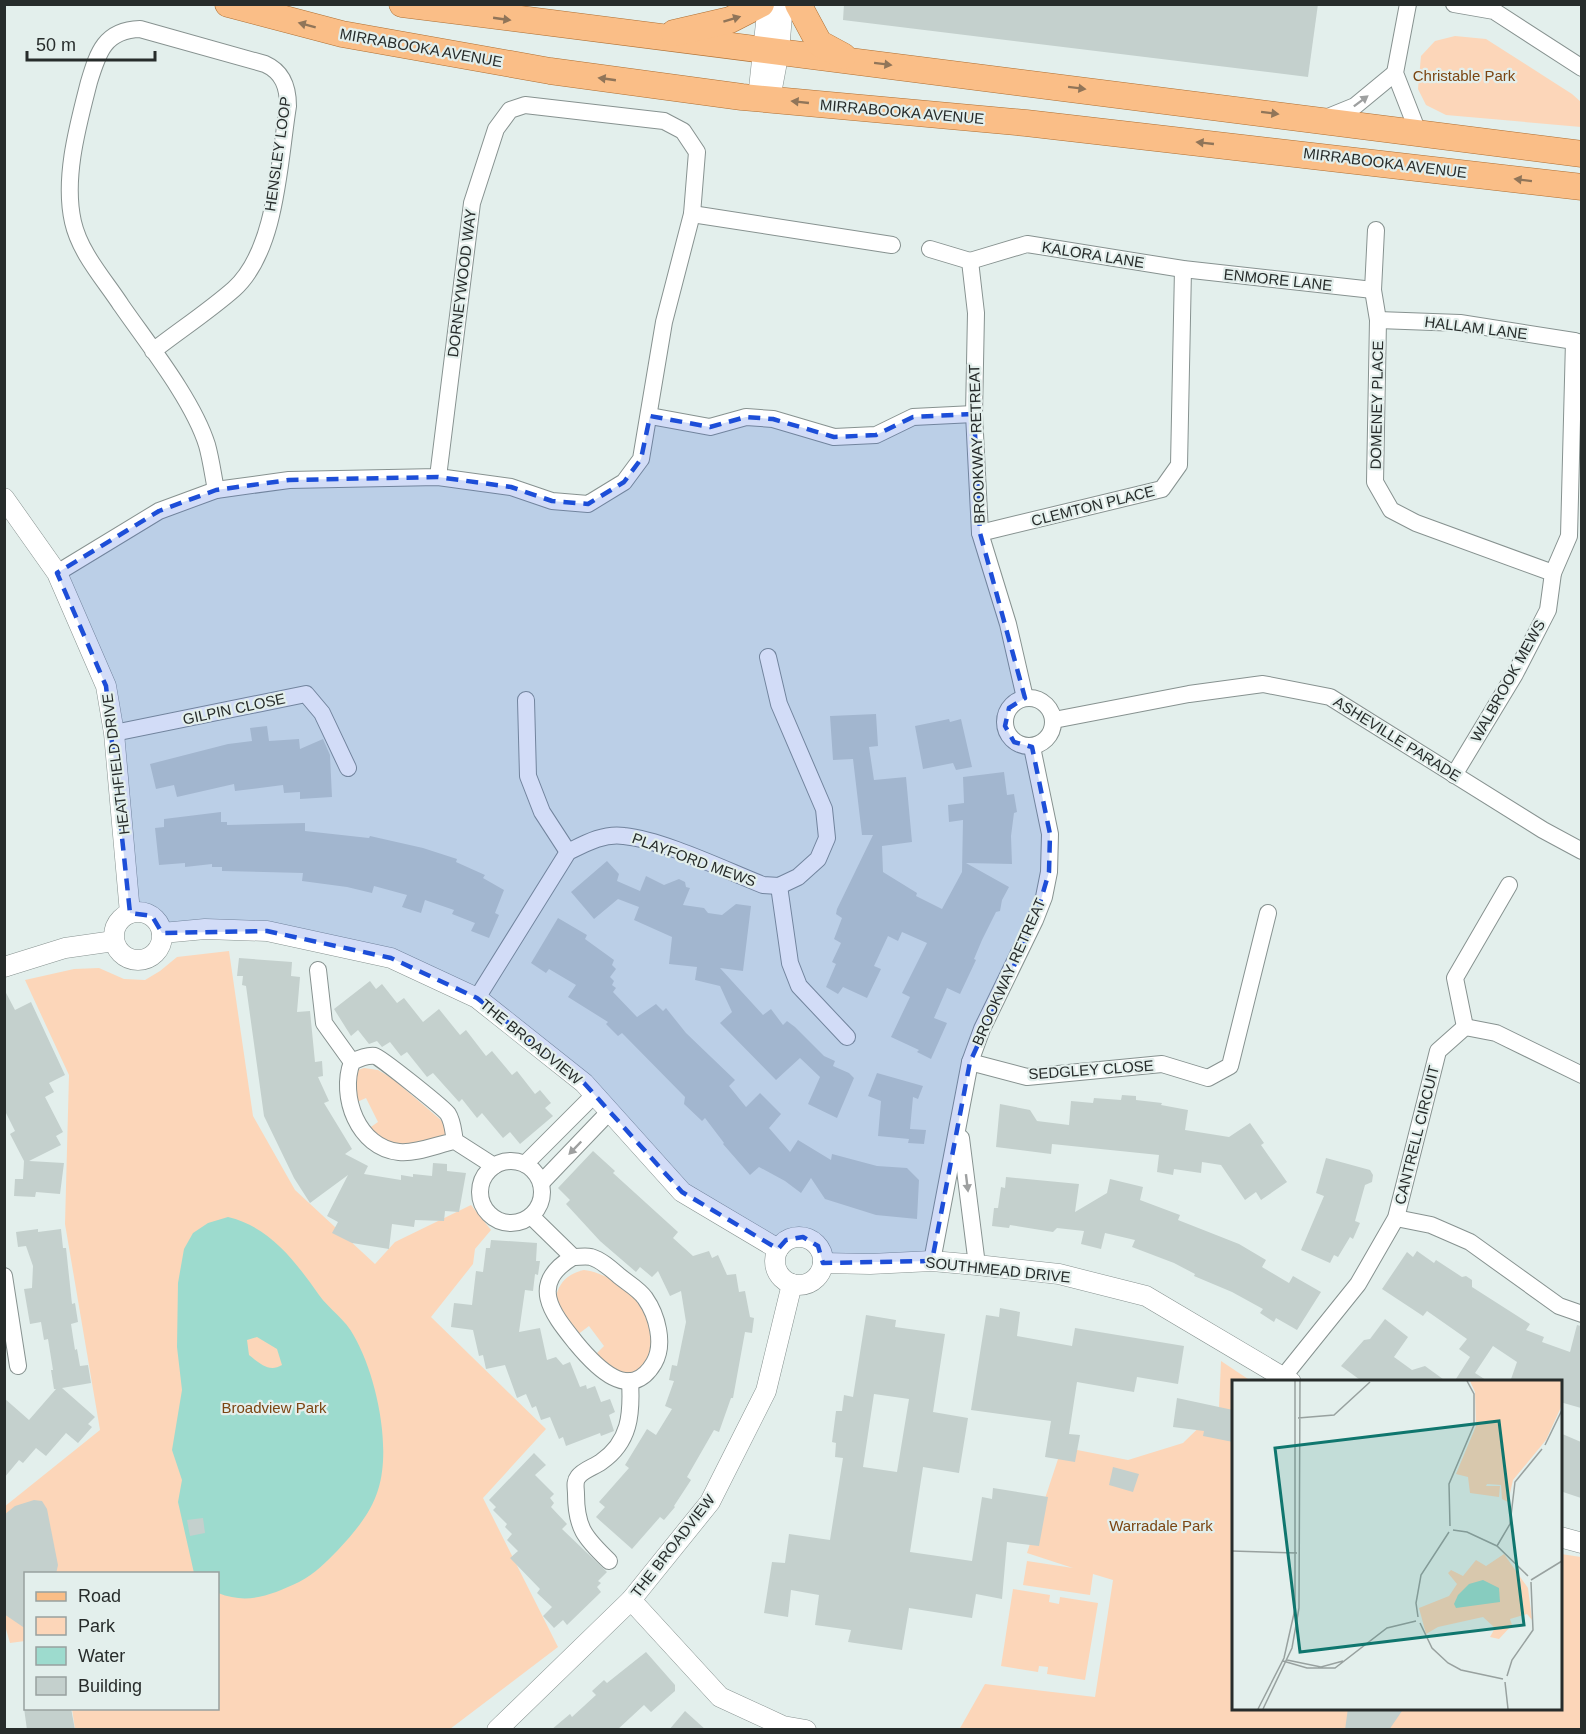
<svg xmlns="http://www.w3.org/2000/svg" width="1586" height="1734" viewBox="0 0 1586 1734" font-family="Arial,sans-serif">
<rect width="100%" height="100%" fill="#e3efec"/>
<g fill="#fcd6b9">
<polygon points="1455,36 1486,39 1572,94 1581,102 1581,127 1446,115 1426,105 1418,89 1421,56 1435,41"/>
<polygon points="229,951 253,1116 295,1190 375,1264 395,1242 471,1205 491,1230 475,1249 473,1264 431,1317 546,1429 483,1498 558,1647 450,1729 75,1729 72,1709 218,1708 218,1574 26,1574 25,1641 10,1643 4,1622 4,1507 100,1430 65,1224 69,1075 25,980 74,969 99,968 124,979 145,980 160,971 177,957"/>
<polygon points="364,1068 378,1070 393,1079 442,1121 448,1135 402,1150 368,1129 378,1122 366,1098 355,1103 351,1079 358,1070"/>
<path d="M584,1270C612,1273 646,1301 652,1330C655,1339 650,1354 648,1363L629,1377L594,1356L604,1346L589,1326L577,1335C572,1329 561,1321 558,1313C551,1292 563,1274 584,1270Z"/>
<polygon points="1221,1361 1251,1381 1234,1382 1234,1708 1560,1708 1561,1554 1581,1557 1581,1729 959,1730 985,1684 1095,1697 1113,1580 1093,1574 1090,1595 1023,1585 1027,1561 1073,1568 1027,1553 1062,1447 1128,1460 1183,1443 1219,1408"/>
<polygon points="1013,1589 1050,1595 1049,1602 1059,1604 1060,1597 1098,1603 1085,1680 1047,1674 1048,1667 1039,1666 1038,1672 1001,1666"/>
</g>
<path fill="#9ddbce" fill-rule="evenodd" d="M228,1217C270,1227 295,1261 319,1295C329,1309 346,1320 354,1336C376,1374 392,1447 378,1490C371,1513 354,1533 338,1550C326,1562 315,1574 299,1582C271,1595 248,1605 218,1593V1574L194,1573L178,1502L182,1480L172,1450L182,1390L177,1347L178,1283L184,1249L193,1233L208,1223ZM257,1337L277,1349L282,1365C269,1373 259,1363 249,1355L247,1340Z"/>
<g fill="#c4d0cd" fill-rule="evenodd">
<polygon points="844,4 1318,4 1308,77 843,20"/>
<polygon points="876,714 878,746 869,747 874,780 906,777 912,842 882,846 883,872 917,893 916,896 942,909 962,872 963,820 949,822 948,805 964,803 963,777 1004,772 1007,795 1014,794 1017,812 1014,813 1011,836 1012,864 966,863 1009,887 1002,900 1000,911 996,912 982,940 974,959 976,960 960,994 947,988 934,1018 947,1023 931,1059 917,1052 919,1050 891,1037 910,997 902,993 927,943 902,932 898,941 888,936 874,966 881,969 867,998 843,987 838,994 826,987 836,964 832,962 841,943 834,939 842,918 836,914 837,909 873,835 862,835 853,759 833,760 830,716"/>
<polygon points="949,719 950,722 961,719 972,767 956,770 953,763 923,769 915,726"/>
<polygon points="267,726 269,741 299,739 300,749 323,739 330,755 332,797 300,799 300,792 284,793 283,785 235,791 234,784 177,797 174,785 156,789 150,764 228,744 252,741 250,728"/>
<polygon points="221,812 221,822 227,822 227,825 305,823 305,831 369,838 370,836 423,848 457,859 456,862 485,875 483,878 504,890 495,913 499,915 489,938 471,931 475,923 452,914 454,910 425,900 421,913 402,907 407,895 374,886 372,893 347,887 302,881 303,873 222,871 222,867 212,867 212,864 185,867 185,863 159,865 155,828 164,827 164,819"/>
<polygon points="607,861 619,874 617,881 640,891 646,876 664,885 679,879 685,882 686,887 690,888 683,905 704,908 708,913 722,915 736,904 751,906 743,971 720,968 763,1015 771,1009 783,1025 787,1021 795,1027 824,1056 835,1061 833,1066 849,1073 854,1078 837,1118 808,1104 820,1077 800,1058 776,1080 720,1023 732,1012 720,986 695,980 697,967 669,964 672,937 634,920 639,907 618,899 594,919 571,892"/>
<polygon points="558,918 587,935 585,939 614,960 612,965 616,969 610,977 614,981 612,985 616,988 613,992 637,1017 656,1004 663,1011 666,1008 686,1033 735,1080 729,1086 746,1107 760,1093 781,1114 769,1128 790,1152 798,1140 831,1160 832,1154 877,1166 907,1168 919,1180 917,1219 876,1215 825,1199 811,1178 801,1193 785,1181 759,1167 750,1175 723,1144 724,1143 705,1118 702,1121 684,1104 685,1097 622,1033 618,1036 606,1024 608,1022 568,997 576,985 549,969 546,973 531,963"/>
<polygon points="239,958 292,962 291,976 300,977 297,1012 310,1011 315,1062 322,1061 323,1076 318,1077 329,1101 324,1103 352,1149 345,1154 368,1166 364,1174 401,1180 401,1175 413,1177 413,1174 432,1176 433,1163 447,1164 447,1171 466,1173 459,1212 445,1211 444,1221 415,1220 414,1227 392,1224 389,1249 352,1243 332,1233 338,1222 327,1216 348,1175 310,1203 294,1178 264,1116 246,986 242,985 243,976 237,976"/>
<polygon points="370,981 376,989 382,984 397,1003 404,998 423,1022 439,1009 460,1035 466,1030 486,1056 492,1051 512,1075 517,1071 535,1094 540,1090 551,1103 545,1108 553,1116 520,1144 510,1132 503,1138 482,1113 477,1118 462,1099 459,1102 433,1073 427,1077 407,1052 401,1056 390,1042 382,1047 377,1041 369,1044 358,1030 351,1036 334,1009"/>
<polygon points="4,989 15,1010 31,1002 65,1075 49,1083 54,1092 45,1097 63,1132 56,1136 61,1145 29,1161 64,1163 60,1194 36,1192 35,1197 14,1196 15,1179 23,1179 24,1161 10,1134 15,1131 4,1109"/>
<polygon points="877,1073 923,1086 918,1099 913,1097 910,1129 926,1130 924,1144 908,1143 909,1139 878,1136 881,1101 868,1096"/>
<polygon points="1122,1095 1136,1096 1136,1100 1162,1103 1161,1105 1188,1110 1185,1130 1229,1137 1250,1123 1264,1143 1261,1145 1287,1182 1261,1200 1256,1192 1245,1200 1221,1165 1202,1162 1201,1173 1174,1169 1173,1175 1157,1172 1159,1155 1052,1144 1051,1154 996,1147 1000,1104 1030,1110 1037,1121 1069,1125 1071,1101 1093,1103 1094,1098 1121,1100"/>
<polygon points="593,1151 615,1171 613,1173 678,1232 673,1238 693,1256 709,1251 712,1258 718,1255 727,1275 736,1274 739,1292 745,1291 750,1317 754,1318 752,1333 745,1332 733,1398 731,1398 719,1432 714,1430 687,1477 691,1480 674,1506 675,1507 664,1520 660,1517 632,1549 596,1517 605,1507 599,1502 629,1468 625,1465 647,1429 656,1435 672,1409 665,1406 674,1381 669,1380 672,1365 677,1366 686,1322 681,1291 670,1296 658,1271 652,1277 640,1267 636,1272 600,1241 566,1204 570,1200 558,1188"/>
<polygon points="1326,1158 1370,1170 1373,1175 1372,1182 1365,1185 1355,1221 1360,1223 1353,1239 1350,1237 1338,1257 1334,1255 1330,1263 1301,1250 1324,1196 1316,1193"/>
<polygon points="1006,1177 1079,1184 1075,1212 1107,1193 1110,1179 1143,1187 1140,1200 1180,1215 1178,1220 1239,1244 1266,1260 1262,1267 1289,1283 1293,1276 1321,1292 1297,1330 1276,1318 1274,1322 1260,1313 1263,1309 1232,1292 1194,1276 1195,1274 1174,1263 1132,1247 1135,1240 1105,1233 1101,1249 1081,1244 1084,1231 1057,1228 1053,1232 1010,1225 1009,1228 992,1226 994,1208 998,1208 1001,1187 1005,1188"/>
<polygon points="38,1229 38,1232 61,1229 63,1248 66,1248 72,1304 75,1303 78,1322 71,1324 75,1350 77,1349 80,1366 88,1365 91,1383 62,1388 95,1417 88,1424 92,1427 78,1443 66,1433 46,1456 36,1448 23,1463 19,1460 4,1478 4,1398 29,1420 56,1389 54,1389 51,1370 53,1370 48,1339 44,1340 41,1322 30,1324 24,1289 32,1288 33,1266 26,1246 18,1247 16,1232"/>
<polygon points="491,1240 537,1243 536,1261 540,1261 538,1275 535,1274 533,1291 525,1290 519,1332 540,1328 547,1360 556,1357 563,1365 570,1362 580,1387 586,1385 587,1389 595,1386 601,1402 610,1399 615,1412 609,1415 614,1431 601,1436 600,1433 566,1446 563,1437 559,1439 550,1417 541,1420 536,1406 532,1408 526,1394 517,1398 505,1365 486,1369 483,1355 479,1356 473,1330 451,1327 454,1303 472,1305 476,1271 483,1272 486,1248 490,1248"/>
<polygon points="1417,1251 1434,1263 1436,1260 1462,1277 1466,1276 1472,1280 1472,1287 1530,1324 1526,1330 1544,1337 1542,1342 1570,1352 1577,1325 1581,1326 1581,1408 1560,1402 1560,1382 1510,1382 1517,1362 1493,1346 1475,1373 1489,1382 1454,1382 1470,1357 1459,1349 1467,1339 1427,1311 1423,1316 1382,1289 1407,1252 1413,1257"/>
<polygon points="1000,1308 1020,1312 1017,1336 1072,1346 1075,1328 1184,1346 1178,1384 1137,1377 1134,1392 1077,1382 1069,1434 1080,1435 1075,1462 1045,1457 1051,1421 971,1410 986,1315 999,1317"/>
<path d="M866,1315L896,1320L895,1327L945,1334L933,1412L968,1418L959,1473L923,1467L910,1552L972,1561L982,1497L992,1499L993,1488L1048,1497L1039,1546L1007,1542L1002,1599L976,1594L972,1618L909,1608L902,1650L848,1642L851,1630L815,1625L819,1595L791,1590L788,1617L764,1613L772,1562L785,1563L789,1534L830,1540L843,1458L835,1457L836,1443L832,1442L836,1411H842L844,1395L853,1397ZM874,1394L909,1399L897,1472L863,1467Z"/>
<polygon points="1385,1319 1408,1337 1394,1357 1412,1370 1425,1366 1447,1382 1363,1382 1341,1366 1364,1340 1370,1339"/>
<polygon points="1177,1398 1233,1410 1233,1442 1203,1436 1204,1431 1173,1427"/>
<polygon points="1560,1433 1581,1442 1581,1498 1560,1491"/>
<polygon points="534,1453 546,1465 535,1475 554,1494 550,1498 554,1503 551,1507 567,1524 562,1529 607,1572 598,1581 601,1583 597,1587 601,1592 567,1625 563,1620 554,1628 543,1616 552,1607 537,1593 540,1589 510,1558 518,1551 507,1540 512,1534 505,1527 507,1524 493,1510 496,1507 489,1500"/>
<polygon points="1113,1467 1139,1474 1133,1492 1109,1485"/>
<polygon points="34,1500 42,1501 47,1509 58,1565 56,1574 26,1574 26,1629 4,1614 4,1515 15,1506"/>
<polygon points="203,1518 205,1533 190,1536 187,1520"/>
<polygon points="646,1652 675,1685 675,1691 651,1712 644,1705 617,1730 551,1730 570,1714 572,1717 596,1695 592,1691 604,1680 607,1683"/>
<polygon points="24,1708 71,1708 75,1730 27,1730"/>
<polygon points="1348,1708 1404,1708 1389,1730 1345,1730"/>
<polygon points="685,1711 706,1730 669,1730"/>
</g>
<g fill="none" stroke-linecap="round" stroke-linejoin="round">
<g stroke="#879290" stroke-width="18">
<g id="minor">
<polyline points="1408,4 1395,73 1418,132"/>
<polyline points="1454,4 1494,11 1582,68"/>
<polyline points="1323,119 1355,106 1395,73"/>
<polyline points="692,214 892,245"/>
<polyline points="1376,230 1373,290 1378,320 1375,482 1391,510 1416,523 1553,573"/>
<polyline points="930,249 970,261 976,313 974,414 980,533 1008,624 1025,698"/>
<polyline points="970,261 1027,244 1183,269 1373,290"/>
<polyline points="1378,320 1460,323 1574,341"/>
<path d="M153,351C180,330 209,311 234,289C277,250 279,161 288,106C288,87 283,72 265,64L140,29C105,30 98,52 89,82C78,125 63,178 73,222C80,253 104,279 121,305C148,344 193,400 207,445C211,459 213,475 216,490"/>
<polyline points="650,416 710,427 746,417 773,419 834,437 876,435 913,417 974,414"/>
<polyline points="980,533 1162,489 1179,465 1183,269"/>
<polyline points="57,573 159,511 216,490 289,480 438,477 511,487 552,501 588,504 624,482 641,459 664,322 692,214 697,152 683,131 664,121 525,105 510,110 496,129 472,203 438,477"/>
<circle cx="1029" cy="722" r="24"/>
<polyline points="526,700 528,776 542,812 568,852"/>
<polyline points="1054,720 1189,694 1263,684 1330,697 1543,830 1582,851"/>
<polyline points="114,733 306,694 322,713 348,768"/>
<polyline points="1454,775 1515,674 1548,610 1553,573 1569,536 1574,341 1582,343"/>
<polyline points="779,886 790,963 799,986 847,1037"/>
<polyline points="318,970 324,1023 352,1062"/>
<path d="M477,998L568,852C586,843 604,833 624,836C663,840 725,870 763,885L779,886L798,877L818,859L827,838L824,809L779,704L768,657"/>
<polyline points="1465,1027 1455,978 1509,885"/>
<polyline points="970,1062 1027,1077 1162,1064 1208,1078 1230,1066 1268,913"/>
<polyline points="961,1138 977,1265"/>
<path d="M455,1141C453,1131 453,1122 448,1114C445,1109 380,1057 375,1056C367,1055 360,1058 352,1062C339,1096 358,1148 399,1152C416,1154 439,1144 455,1141L494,1166"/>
<circle cx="511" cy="1192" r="31"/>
<polyline points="525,1164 594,1095"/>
<polyline points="541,1183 609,1112"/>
<polyline points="531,1216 573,1257"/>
<polyline points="1396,1218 1431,1225 1470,1242 1559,1306 1582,1314"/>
<path d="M573,1257C579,1257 586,1256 591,1257C601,1260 610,1268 618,1275C626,1282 639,1289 645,1298C657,1315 665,1344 654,1363C630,1404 595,1366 576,1343C552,1313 528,1284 573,1257Z"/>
<polyline points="932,1261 970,1062 982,1029 1035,920 1044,897 1049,872 1050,834 1032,747"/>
<polyline points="4,1276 18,1366"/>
<polyline points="1284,1376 1358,1284 1396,1218 1438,1051 1465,1027 1496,1033 1582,1075"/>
<path d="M609,1561C585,1538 576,1528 576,1494C576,1488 574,1482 578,1477C583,1470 594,1467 601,1462C630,1442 632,1414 630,1381"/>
</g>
</g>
<g stroke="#879290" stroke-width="21">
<g id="tertiary">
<polyline points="758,98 768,4"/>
<polyline points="770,99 779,51 783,4"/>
<polyline points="4,498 57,573 106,686 114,733 130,913"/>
<circle cx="138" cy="936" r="24"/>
<polyline points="162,933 205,929 267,931 391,958 477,998 584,1083 682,1192 778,1249"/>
<polyline points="4,967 65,948 114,941"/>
<circle cx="799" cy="1261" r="24"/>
<polyline points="823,1263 870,1264 932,1261 977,1265 1059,1274 1146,1296 1291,1382"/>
<polyline points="1560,1537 1582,1543"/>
<polyline points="631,1600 720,1697 783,1726 806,1730"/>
<polyline points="497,1730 631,1600 710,1502 766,1391 792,1284"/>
</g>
</g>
<g stroke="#ae6f33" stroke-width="27">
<g id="primary">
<polyline points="228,4 342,34 550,71 742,97 1026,123 1582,187"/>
<polyline points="402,4 1582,154"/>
<polyline points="798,4 819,43 843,56"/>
<polyline points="674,33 730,20 761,4"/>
</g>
</g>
<use href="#minor" stroke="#fff" stroke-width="16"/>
<use href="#tertiary" stroke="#fff" stroke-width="20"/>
<use href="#primary" stroke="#fabe87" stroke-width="26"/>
</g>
<defs><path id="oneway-solid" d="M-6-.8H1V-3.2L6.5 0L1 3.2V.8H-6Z" transform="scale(1.5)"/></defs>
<g fill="#907559">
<use href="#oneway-solid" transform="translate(502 19) rotate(8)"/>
<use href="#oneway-solid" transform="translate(732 19) rotate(-17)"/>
<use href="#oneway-solid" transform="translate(307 25) rotate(-165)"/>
<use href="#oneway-solid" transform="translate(883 64) rotate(7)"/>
<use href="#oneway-solid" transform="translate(607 79) rotate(-172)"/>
<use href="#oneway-solid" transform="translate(1077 88) rotate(7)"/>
<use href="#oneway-solid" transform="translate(800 102) rotate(-174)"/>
<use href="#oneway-solid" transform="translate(1270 113) rotate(7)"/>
<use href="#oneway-solid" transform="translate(1205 143) rotate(-174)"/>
<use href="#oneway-solid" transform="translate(1523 180) rotate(-173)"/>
</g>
<g fill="#9ea0a0">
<use href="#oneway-solid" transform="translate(1361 101) rotate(-37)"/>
<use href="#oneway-solid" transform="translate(575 1148) rotate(134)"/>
<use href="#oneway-solid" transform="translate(967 1183) rotate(83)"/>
</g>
<path fill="#1d4ed8" fill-opacity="0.2" stroke="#1d4ed8" stroke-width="4.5" stroke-dasharray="12 8" stroke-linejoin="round" d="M974,414L980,533L1025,698L1009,708L1005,726L1014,742L1032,747L1050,834L1049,872L1035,920L970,1062L932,1261L823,1263L818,1246L803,1237L786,1240L778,1249L682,1192L584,1083L477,998L391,958L267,931L162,933L152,916L130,913L106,686L57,573L159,511L216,490L289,480L438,477L511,487L552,501L588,504L624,482L641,459L650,416L710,427L746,417L773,419L834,437L876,435L913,417Z"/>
<g text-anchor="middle" stroke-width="4.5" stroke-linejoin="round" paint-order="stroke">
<g font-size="15" fill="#272c2b" stroke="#e3efec">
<text transform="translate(421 48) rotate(10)" y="5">MIRRABOOKA AVENUE</text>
<text transform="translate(902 112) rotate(5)" y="5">MIRRABOOKA AVENUE</text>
<text transform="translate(278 154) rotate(-82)" y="5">HENSLEY LOOP</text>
<text transform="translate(1385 163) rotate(7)" y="5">MIRRABOOKA AVENUE</text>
<text transform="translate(1093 255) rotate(9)" y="5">KALORA LANE</text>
<text transform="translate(1278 280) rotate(6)" y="5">ENMORE LANE</text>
<text transform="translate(462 283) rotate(-83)" y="5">DORNEYWOOD WAY</text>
<text transform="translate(1476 328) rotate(7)" y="5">HALLAM LANE</text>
<text transform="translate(1377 405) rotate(-89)" y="5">DOMENEY PLACE</text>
<text transform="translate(977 444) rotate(-92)" y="5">BROOKWAY RETREAT</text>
<text transform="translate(1093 506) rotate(-14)" y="5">CLEMTON PLACE</text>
<text transform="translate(1508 681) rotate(-61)" y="5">WALBROOK MEWS</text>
<text transform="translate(234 709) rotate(-12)" y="5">GILPIN CLOSE</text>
<text transform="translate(1397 739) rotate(32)" y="5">ASHEVILLE PARADE</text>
<text transform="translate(116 764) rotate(-97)" y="5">HEATHFIELD DRIVE</text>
<text transform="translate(694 860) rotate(20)" y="5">PLAYFORD MEWS</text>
<text transform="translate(1009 972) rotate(-66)" y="5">BROOKWAY RETREAT</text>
<text transform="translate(531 1042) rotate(39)" y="5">THE BROADVIEW</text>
<text transform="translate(1091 1070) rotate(-4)" y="5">SEDGLEY CLOSE</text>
<text transform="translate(1417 1135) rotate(-76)" y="5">CANTRELL CIRCUIT</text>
<text transform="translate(998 1270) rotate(6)" y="5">SOUTHMEAD DRIVE</text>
<text transform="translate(673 1546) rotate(-52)" y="5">THE BROADVIEW</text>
</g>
<g font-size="15" fill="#7b4512" stroke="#e3efec">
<text x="1464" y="81">Christable Park</text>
<text x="274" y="1413">Broadview Park</text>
<text x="1161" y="1531">Warradale Park</text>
</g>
</g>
<g transform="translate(1232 1380)">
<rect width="330" height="330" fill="#e3efec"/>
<path d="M238,1H330V25L314,60L281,100L276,122L270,119L269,105L255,104L254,106H268L267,117L238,113L236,97L224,94L244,46L243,12ZM272,174L296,208L300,240L295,234L278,239L280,245L267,259L258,257L263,248L251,237L206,247L194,254L187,228L217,216L225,204L216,193L219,190L231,196L244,180L254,186Z" fill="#fcd6b9"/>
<path d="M251,200L267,208L268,222L224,228L222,224L226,215L237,204Z" fill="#9ddbce"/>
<path fill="none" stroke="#98a19f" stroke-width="1.5" d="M66,38L102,35L138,2M313,65L330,30M218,146L217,104L242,45V14L235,1M221,150L235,152L265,166L296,196M265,166L278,144L283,102L310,69M0,171L65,173M299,200L330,181M186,237L184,223L189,195L217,152M188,243L200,268L216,283L229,290L271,299M55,280L89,287L111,281M51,281L75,288H103L155,248L184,241M275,296L280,280L301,250L299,202M273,302L276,329M26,329L52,278L63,229V1M31,329L60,268L67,228L68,1"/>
<path fill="#0f766e" fill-opacity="0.15" stroke="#0f766e" stroke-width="3" d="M267,41L292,245L68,272L43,68Z"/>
<rect width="330" height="330" fill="none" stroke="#272c2b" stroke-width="3"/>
</g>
<rect width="1586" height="1734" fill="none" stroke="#272c2b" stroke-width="12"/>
<rect x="24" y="1572" width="195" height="138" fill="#e3efec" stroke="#98a19f" stroke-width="1.5"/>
<rect x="36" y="1592" width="30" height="9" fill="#fabe87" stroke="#98a19f" stroke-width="1.5"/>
<text x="78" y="1602" font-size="18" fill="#272c2b">Road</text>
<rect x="36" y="1617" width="30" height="18" fill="#fcd6b9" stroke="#98a19f" stroke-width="1.5"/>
<text x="78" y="1632" font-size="18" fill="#272c2b">Park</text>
<rect x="36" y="1647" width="30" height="18" fill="#9ddbce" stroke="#98a19f" stroke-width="1.5"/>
<text x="78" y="1662" font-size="18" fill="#272c2b">Water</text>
<rect x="36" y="1677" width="30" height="18" fill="#c4d0cd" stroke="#98a19f" stroke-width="1.5"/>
<text x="78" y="1692" font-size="18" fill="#272c2b">Building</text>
<path d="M27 51v9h128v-9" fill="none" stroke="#272c2b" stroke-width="3"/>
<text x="36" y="51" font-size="18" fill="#272c2b" stroke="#e3efec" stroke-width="4.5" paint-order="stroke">50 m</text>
</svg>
